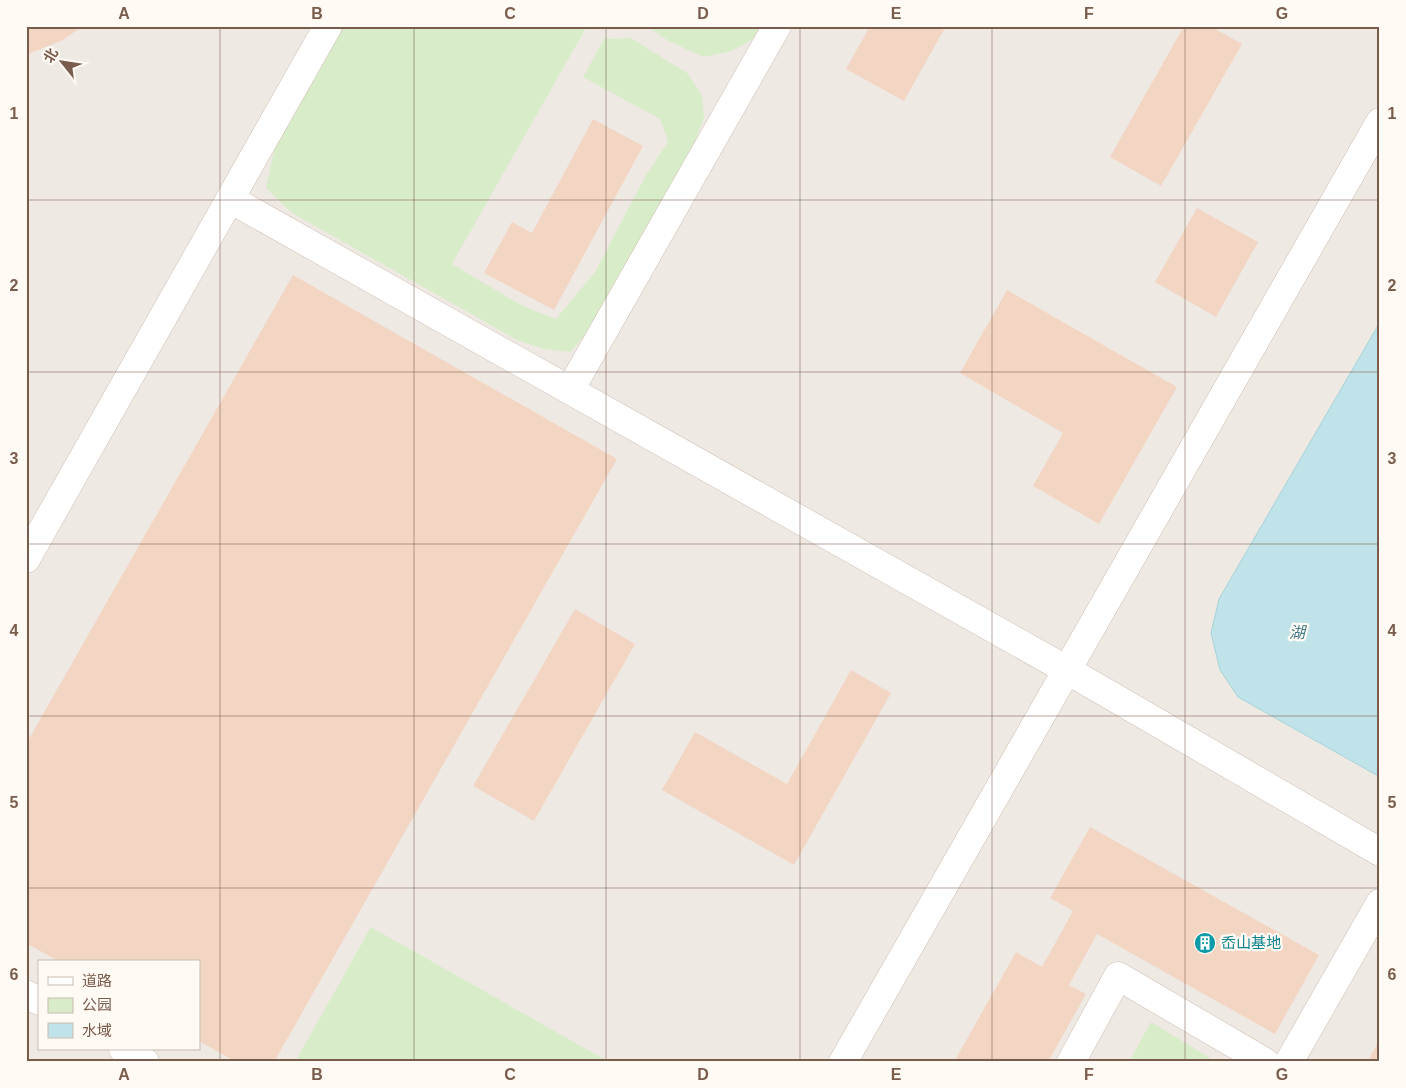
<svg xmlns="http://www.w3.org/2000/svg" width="1406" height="1088" viewBox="0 0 1406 1088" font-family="Arial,'Noto Sans SC',sans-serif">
<rect width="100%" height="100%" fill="#fdf6ec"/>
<path fill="#efe9e4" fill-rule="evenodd" d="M26,26H1380V1062H26ZM39,962H199V1049H39Z"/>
<g fill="#d8ecc9">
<polygon points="341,26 587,26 452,264 521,305 556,319 595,272 646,175 668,142 660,119 583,77 604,39 631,38 687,73 702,95 704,117 692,150 588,332 570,352 545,349 519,341 292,213 266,188 276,141"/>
<polygon points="647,26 762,26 755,38 732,51 703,57 667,40"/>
<polygon points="371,927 609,1062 295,1062"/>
<polygon points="1151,1022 1210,1058 1208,1062 1129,1062"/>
</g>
<polygon fill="#bfe3e8" stroke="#a5d3da" points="1380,322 1380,777 1238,697 1220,670 1211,633 1219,599"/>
<g fill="#f3d5c3">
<polygon points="26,26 83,26 63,40 26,55"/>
<polygon points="870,26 946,26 904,101 846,69"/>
<polygon points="1184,26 1210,26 1242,44 1161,186 1110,157"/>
<polygon points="593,119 643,146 554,310 484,273 512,222 532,233"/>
<polygon points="1197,208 1258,242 1216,317 1155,282"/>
<polygon points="293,275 617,459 274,1062 236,1062 199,1041 199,962 60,962 26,943 26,744"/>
<polygon points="1007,290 1177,387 1099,524 1033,486 1063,433 960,373"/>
<polygon points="575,609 635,644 534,821 473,786"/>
<polygon points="851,670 891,693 794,865 662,790 695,732 787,784"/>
<polygon points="1090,827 1319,955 1275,1034 1097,934 1069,985 1086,994 1048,1062 954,1062 1016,952 1042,967 1073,911 1050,898"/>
<polygon points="1380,1039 1380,1062 1367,1062"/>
</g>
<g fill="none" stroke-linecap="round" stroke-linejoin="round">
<g stroke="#d1beb0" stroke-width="29">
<g id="minor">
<polyline points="230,199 1067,670 1380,852"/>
<polyline points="570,390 777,26"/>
<polyline points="26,559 328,26"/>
<polyline points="26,994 39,1001"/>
<polyline points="123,1049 145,1062"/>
<polyline points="843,1062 1380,122"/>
<polyline points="1071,1062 1118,976 1265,1062"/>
<polyline points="1289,1062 1380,903"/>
</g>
</g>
<use href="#minor" stroke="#fff" stroke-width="28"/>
</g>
<path fill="none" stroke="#7a5c4d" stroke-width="1" stroke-opacity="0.55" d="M220,26V1062M414,26V1062M606,26V1062M800,26V1062M992,26V1062M1185,26V1062M26,200H1380M26,372H1380M26,544H1380M26,716H1380M26,888H1380"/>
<defs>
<g id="building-disc" transform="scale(1.125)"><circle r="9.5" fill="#0f9aa8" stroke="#fffaf3"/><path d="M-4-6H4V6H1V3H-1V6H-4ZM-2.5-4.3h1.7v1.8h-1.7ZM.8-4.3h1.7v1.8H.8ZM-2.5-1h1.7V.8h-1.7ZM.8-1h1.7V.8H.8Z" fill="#fff"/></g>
</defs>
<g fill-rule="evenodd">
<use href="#building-disc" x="1205" y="943"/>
</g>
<g text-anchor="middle" stroke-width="4.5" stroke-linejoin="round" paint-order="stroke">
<g font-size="15" fill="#0d838f" stroke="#fffaf3" text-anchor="start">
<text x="1221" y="948">岙山基地</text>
</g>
<g font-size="16" font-style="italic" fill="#437c86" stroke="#fffaf3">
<text x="1297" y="638">湖</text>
</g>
</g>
<rect width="1406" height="1088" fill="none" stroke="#fffaf3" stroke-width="55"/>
<rect x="38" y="960" width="162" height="90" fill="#fffaf3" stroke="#cabbb1"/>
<rect x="48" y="977" width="25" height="8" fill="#ffffff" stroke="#cabbb1"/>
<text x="82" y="986" font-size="15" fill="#7a5c4d">道路</text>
<rect x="48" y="998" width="25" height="15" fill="#d8ecc9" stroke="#cabbb1"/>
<text x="82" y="1010" font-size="15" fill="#7a5c4d">公园</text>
<rect x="48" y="1023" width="25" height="15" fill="#bfe3e8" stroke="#cabbb1"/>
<text x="82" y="1036" font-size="15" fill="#7a5c4d">水域</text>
<g transform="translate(62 62) rotate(300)" stroke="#fffaf3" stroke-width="4" paint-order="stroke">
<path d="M0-4L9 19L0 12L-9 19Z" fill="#7a5c4d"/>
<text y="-8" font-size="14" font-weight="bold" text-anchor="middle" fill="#7a5c4d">北</text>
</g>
<rect x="28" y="28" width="1350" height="1032" fill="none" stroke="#7a5c4d" stroke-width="2"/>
<g font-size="16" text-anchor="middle" font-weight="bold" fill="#7a5c4d">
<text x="124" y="19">A</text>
<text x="317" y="19">B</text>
<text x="510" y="19">C</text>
<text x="703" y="19">D</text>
<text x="896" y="19">E</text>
<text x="1089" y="19">F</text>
<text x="1282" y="19">G</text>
<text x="14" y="119">1</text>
<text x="1392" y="119">1</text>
<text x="14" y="291">2</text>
<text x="1392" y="291">2</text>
<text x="14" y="464">3</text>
<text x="1392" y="464">3</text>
<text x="14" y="636">4</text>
<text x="1392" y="636">4</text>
<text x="14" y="808">5</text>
<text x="1392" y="808">5</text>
<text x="14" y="980">6</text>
<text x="1392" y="980">6</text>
<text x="124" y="1080">A</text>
<text x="317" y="1080">B</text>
<text x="510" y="1080">C</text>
<text x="703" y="1080">D</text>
<text x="896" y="1080">E</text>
<text x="1089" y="1080">F</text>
<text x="1282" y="1080">G</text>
</g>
</svg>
